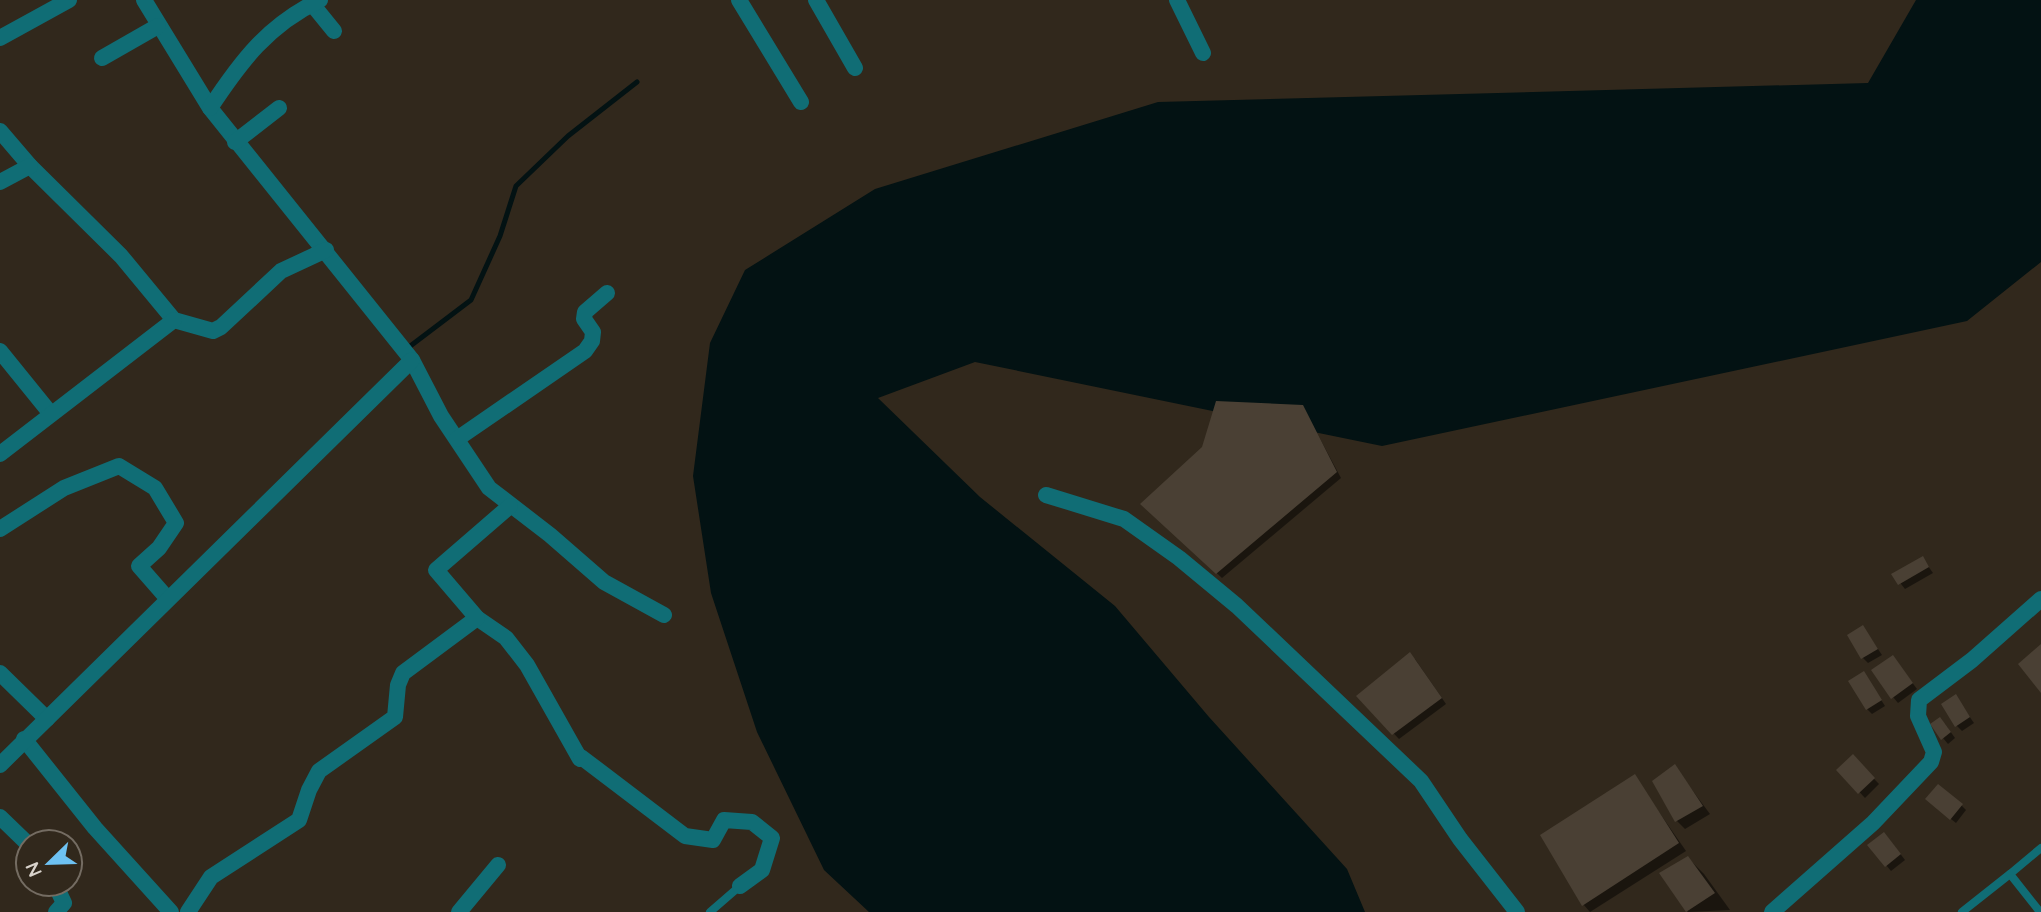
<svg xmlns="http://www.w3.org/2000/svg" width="2041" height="912" viewBox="0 0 2041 912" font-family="Quicksand,sans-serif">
<rect width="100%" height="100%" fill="#31281c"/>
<polygon fill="#031213" points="1916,0 2041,0 2041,262 1967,321 1382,446 975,362 878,398 980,497 1115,606 1209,717 1347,869 1365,912 869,912 824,870 757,732 711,593 693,476 710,343 745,270 875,189 1158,102 1868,83"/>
<g fill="#0007">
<polygon points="1303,407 1341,478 1222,578 1143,504"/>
<polygon points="1923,559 1933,573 1905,589 1894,575"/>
<polygon points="1863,627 1882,655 1868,663 1863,658"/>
<polygon points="1893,657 1917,689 1898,703 1893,697"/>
<polygon points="1415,659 1446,704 1399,739 1358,696"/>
<polygon points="1864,673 1885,706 1872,714 1867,709"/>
<polygon points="1955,696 1974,723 1962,731 1957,726"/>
<polygon points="1945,724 1955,738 1948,744 1943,738"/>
<polygon points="1853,757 1879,784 1865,798 1839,770"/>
<polygon points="1675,767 1710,814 1685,829 1677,821"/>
<polygon points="1634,776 1686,851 1590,912 1583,904"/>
<polygon points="1932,804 1961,805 1966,810 1956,823"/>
<polygon points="1889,839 1905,860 1891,871 1886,865"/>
<polygon points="1688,858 1704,874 1730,910 1688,912 1662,874"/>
</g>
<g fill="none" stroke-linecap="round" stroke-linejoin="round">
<polyline stroke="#031213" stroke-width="5" points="409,347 471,300 500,236 516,186 568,136 637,82"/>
</g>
<g fill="#4a4034">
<polygon points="1216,401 1303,405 1337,472 1216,574 1140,504 1202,447"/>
<polygon points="1923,556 1929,567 1898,585 1891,574"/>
<polygon points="1863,625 1878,649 1861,659 1847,635"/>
<polygon points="2041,644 2041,693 2018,664"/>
<polygon points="1410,652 1442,698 1392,735 1356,696"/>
<polygon points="1893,655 1913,683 1891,699 1871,670"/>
<polygon points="1864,671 1882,700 1866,710 1848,681"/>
<polygon points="1956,694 1970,717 1955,727 1941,704"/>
<polygon points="1940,717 1951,732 1941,740 1930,724"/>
<polygon points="1853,754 1875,778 1858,794 1836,770"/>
<polygon points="1675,764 1703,806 1675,822 1652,781"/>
<polygon points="1635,774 1679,843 1582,906 1540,835"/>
<polygon points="1938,784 1963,804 1950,820 1925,799"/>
<polygon points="1884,832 1901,854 1885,867 1867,845"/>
<polygon points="1688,856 1715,893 1686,912 1659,873"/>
</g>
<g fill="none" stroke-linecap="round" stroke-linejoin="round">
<g stroke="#106d75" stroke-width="8">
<polyline points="710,912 740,886"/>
<polyline points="1962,912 2010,874"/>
<polyline points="2040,912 2010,874 2041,848"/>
</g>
<g stroke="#106d75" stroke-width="16">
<polyline points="144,0 210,108 412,360 441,416 489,488 550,535 604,582 664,615"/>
<polyline points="739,0 801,102"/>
<polyline points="816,0 855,68"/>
<polyline points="1177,0 1203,53"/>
<polyline points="312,4 334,31"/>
<polyline points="0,38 69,0"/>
<polyline points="102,58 158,26"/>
<path d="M210,108C241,61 268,25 320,0"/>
<polyline points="0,131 30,166 121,256 174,320 213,331 221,327 281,271 326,250"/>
<polyline points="235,142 279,108"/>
<polyline points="0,182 30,166"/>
<polyline points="0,351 51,414"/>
<polyline points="457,439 585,351 592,341 593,332 584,319 585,312 607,293"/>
<polyline points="0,454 174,320"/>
<polyline points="1046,495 1124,519 1179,558 1237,606 1421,781 1460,839 1517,912"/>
<polyline points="0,529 64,488 119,466 155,488 176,523 159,548 139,566 167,598"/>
<polyline points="477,618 506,638 527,665 580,759"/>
<polyline points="0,673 47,719"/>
<polyline points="24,739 95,828 171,912"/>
<polyline points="581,757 685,836 713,840 724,820 752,822 772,838 762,870 740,886"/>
<polyline points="0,765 412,360"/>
<polyline points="0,817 28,844"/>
<polyline points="55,884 64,903 56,912"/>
<polyline points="188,912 211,877 299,820 309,790 319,771 395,717 398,685 403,673 477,618 436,570 510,506"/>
<polyline points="459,912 498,865"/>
<polyline points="1772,912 1873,823 1931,762 1934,752 1918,716 1919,700 1972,660 2041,599"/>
</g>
</g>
<g transform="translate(49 863) rotate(247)"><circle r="33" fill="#31281c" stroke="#746c62" stroke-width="2"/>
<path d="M0-5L12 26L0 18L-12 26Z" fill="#6ec2f3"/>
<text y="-10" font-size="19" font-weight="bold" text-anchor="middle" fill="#d9d3cc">N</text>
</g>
</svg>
